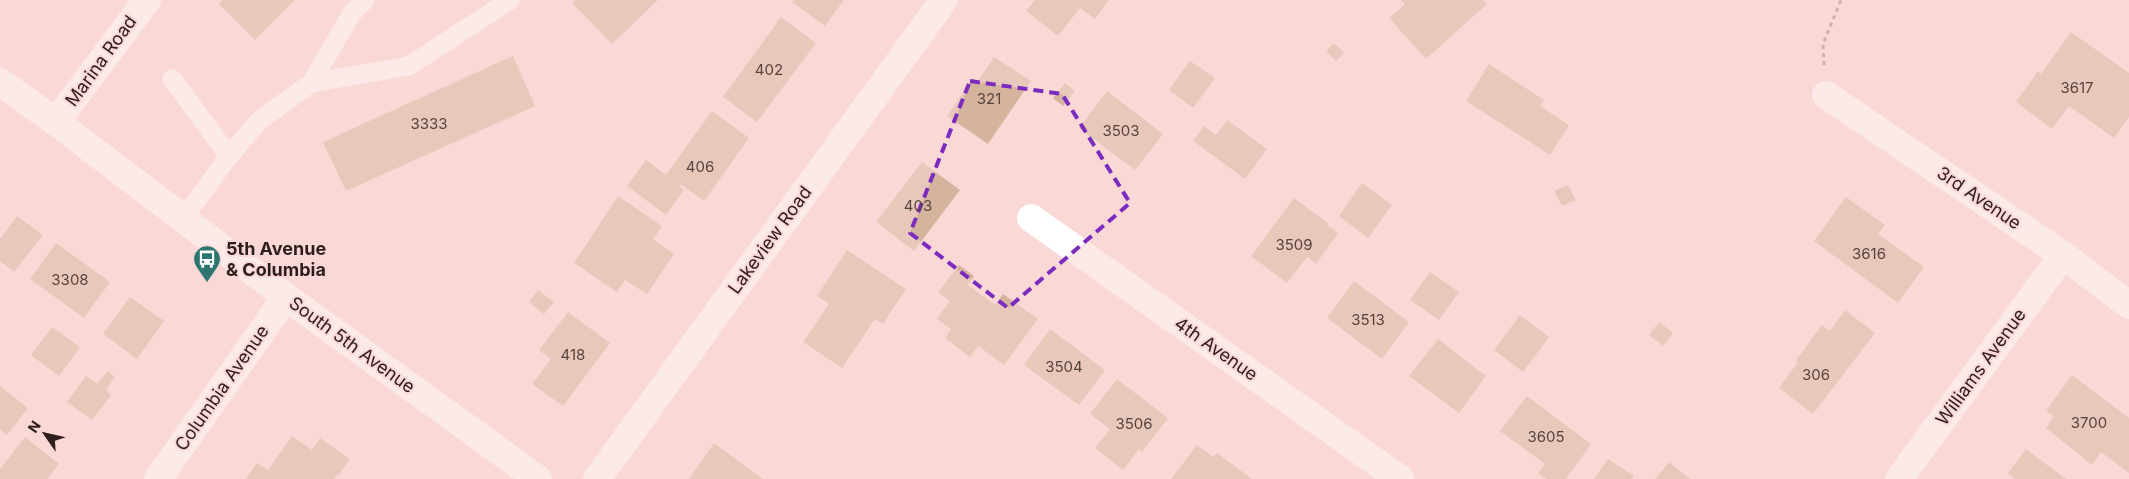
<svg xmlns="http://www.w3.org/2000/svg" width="2129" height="479" viewBox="0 0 2129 479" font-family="Inter,sans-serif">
<rect width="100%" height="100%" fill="#fad8d6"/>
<g fill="#d5b49e">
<polygon points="222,0 295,0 255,40 219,4"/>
<polygon points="575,0 658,0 612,44 572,3"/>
<polygon points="794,0 844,0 825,26 792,2"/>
<polygon points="1035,0 1109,0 1095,19 1080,8 1058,36 1026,11"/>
<polygon points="1401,0 1483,0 1487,4 1426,59 1389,18 1405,4"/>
<polygon points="781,17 816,43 757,122 723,97"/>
<polygon points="2071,32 2129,73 2129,117 2114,138 2069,106 2052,129 2016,102 2038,71 2041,74"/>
<polygon points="1334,43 1344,53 1336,61 1326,51"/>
<polygon points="513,56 535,106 346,191 323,142"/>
<polygon points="994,57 1031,81 988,144 947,116 973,78 978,81"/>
<polygon points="1190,61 1215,78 1193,108 1169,90"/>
<polygon points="1489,64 1544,100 1540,106 1569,125 1550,155 1466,101"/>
<polygon points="1065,83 1075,91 1063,106 1053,98"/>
<polygon points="1107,91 1163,134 1135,170 1079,128"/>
<polygon points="712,111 749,138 704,201 682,185 679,187 684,190 666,215 627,186 646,160 666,175"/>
<polygon points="1227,120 1267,149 1245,179 1193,141 1204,126 1216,135"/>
<polygon points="922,162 960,190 914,251 876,222"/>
<polygon points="1362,183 1392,205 1368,238 1339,216"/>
<polygon points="1568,185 1576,200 1562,206 1554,191"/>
<polygon points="618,196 662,226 653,239 674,254 647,294 625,280 617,292 574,263"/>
<polygon points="1846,197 1885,225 1878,234 1924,267 1898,303 1814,241"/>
<polygon points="1294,198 1328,223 1327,225 1338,233 1316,264 1307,257 1287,283 1251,256"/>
<polygon points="17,216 43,235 14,272 0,261 0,239"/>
<polygon points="56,243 110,282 84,318 30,279"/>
<polygon points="847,250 906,289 883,324 875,319 842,368 803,342 829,304 817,296"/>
<polygon points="959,265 974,276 968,285 995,305 1003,294 1038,319 1004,365 978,346 970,357 945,338 951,329 937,319 950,301 938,292"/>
<polygon points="1430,272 1459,292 1439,320 1410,300"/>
<polygon points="1354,281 1409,322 1382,359 1327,318"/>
<polygon points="538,290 554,302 544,314 529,302"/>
<polygon points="130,297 164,321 137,359 103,334"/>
<polygon points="1845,310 1875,333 1813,414 1779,388 1798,362 1796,360 1822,325 1830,331"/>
<polygon points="568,312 610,343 563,406 532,384 551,359 539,350"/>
<polygon points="1520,315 1549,337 1523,372 1494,350"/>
<polygon points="1659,322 1673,333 1663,346 1649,335"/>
<polygon points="52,327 80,347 59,376 31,355"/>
<polygon points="1050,329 1105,370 1079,405 1024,365"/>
<polygon points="1438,339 1486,376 1459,413 1409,376"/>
<polygon points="108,371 115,377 106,390 111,395 92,420 67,402 86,376 97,384"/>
<polygon points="2072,375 2129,418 2129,473 2101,452 2092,465 2046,428 2054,416 2046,411"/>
<polygon points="1117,379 1168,418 1142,452 1139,449 1123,470 1095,448 1110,429 1090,414"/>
<polygon points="0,386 28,408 7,435 0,429"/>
<polygon points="1527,396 1591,444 1566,479 1546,479 1538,473 1545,464 1500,431"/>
<polygon points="292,436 312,450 320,438 350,459 338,476 337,475 334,479 246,479 257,463 268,470"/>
<polygon points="25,437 59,464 47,479 0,479 0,469"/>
<polygon points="714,443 763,479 689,479"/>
<polygon points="1197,445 1213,457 1217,453 1252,479 1171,479"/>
<polygon points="2026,449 2066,479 2015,479 2008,473"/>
<polygon points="1608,459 1634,476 1632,479 1594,479"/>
<polygon points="1669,462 1690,479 1655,479"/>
</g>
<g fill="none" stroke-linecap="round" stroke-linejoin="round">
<polyline stroke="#99807f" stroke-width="3" stroke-dasharray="4 4" stroke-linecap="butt" points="1824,65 1823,44 1841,0"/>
<g stroke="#fff" stroke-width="19">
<polyline points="172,79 229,156"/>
<polyline points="311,83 409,66 510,0"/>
<polyline points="183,219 229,156 259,121 311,83 352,13 365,0"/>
</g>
<g stroke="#fff" stroke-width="28">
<polyline points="1826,95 2063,255 2129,305"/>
<polyline points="56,122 147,0"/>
<polyline points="1031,218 1400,479"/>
<polyline points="597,479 944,0"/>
<polyline points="1899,479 2063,255"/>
</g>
<g stroke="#fff" stroke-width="28">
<polyline points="0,82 56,122 286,297 538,479"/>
<polyline points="158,479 286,297"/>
</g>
</g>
<path d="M0 0H2129V479H0ZM970,81L1062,94L1130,203L1008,308L910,233Z" fill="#fad8d6" fill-opacity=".55" fill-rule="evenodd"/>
<path fill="none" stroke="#7b2cbf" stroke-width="4" stroke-dasharray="10 6" stroke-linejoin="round" d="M970,81L1062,94L1130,203L1008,308L910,233Z"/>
<defs>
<g id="bus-pin" transform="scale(1.4375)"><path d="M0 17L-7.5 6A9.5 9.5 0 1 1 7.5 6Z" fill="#2c7570" stroke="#fad8d6"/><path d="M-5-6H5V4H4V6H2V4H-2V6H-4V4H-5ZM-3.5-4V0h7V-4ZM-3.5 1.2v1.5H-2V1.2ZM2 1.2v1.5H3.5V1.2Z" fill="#fff"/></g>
</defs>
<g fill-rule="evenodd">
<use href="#bus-pin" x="207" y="259"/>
</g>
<g text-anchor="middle" stroke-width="4" stroke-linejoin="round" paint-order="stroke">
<g font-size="15" fill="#57433d">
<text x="769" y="75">402</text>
<text x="2077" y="93">3617</text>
<text x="989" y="104">321</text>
<text x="429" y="129">3333</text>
<text x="1121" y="136">3503</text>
<text x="700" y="172">406</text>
<text x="918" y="211">403</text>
<text x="1294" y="250">3509</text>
<text x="1869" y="259">3616</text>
<text x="70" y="285">3308</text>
<text x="1368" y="325">3513</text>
<text x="573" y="360">418</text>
<text x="1064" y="372">3504</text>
<text x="1816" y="380">306</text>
<text x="2089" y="428">3700</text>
<text x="1134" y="429">3506</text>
<text x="1546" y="442">3605</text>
</g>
<g font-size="18" fill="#2d1d1d" stroke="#fad8d6">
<text transform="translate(101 61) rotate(-54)" y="6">Marina Road</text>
<text transform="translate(1979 198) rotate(34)" y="6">3rd Avenue</text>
<text transform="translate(770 240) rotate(-54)" y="6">Lakeview Road</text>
<text transform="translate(352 345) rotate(36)" y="6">South 5th Avenue</text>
<text transform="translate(1216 349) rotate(35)" y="6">4th Avenue</text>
<text transform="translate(1981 367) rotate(-54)" y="6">Williams Avenue</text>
<text transform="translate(222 388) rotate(-55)" y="6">Columbia Avenue</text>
</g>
<g font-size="18" font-weight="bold" fill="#2d1d1d" stroke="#fad8d6" text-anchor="start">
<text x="226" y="255">5th Avenue<tspan x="226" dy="21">&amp; Columbia</tspan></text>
</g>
</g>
<g transform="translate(45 434) rotate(304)" stroke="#fad8d6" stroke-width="4" paint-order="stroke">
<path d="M0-4L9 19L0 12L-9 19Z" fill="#2d1d1d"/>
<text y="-8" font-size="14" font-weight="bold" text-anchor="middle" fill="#2d1d1d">N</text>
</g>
</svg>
